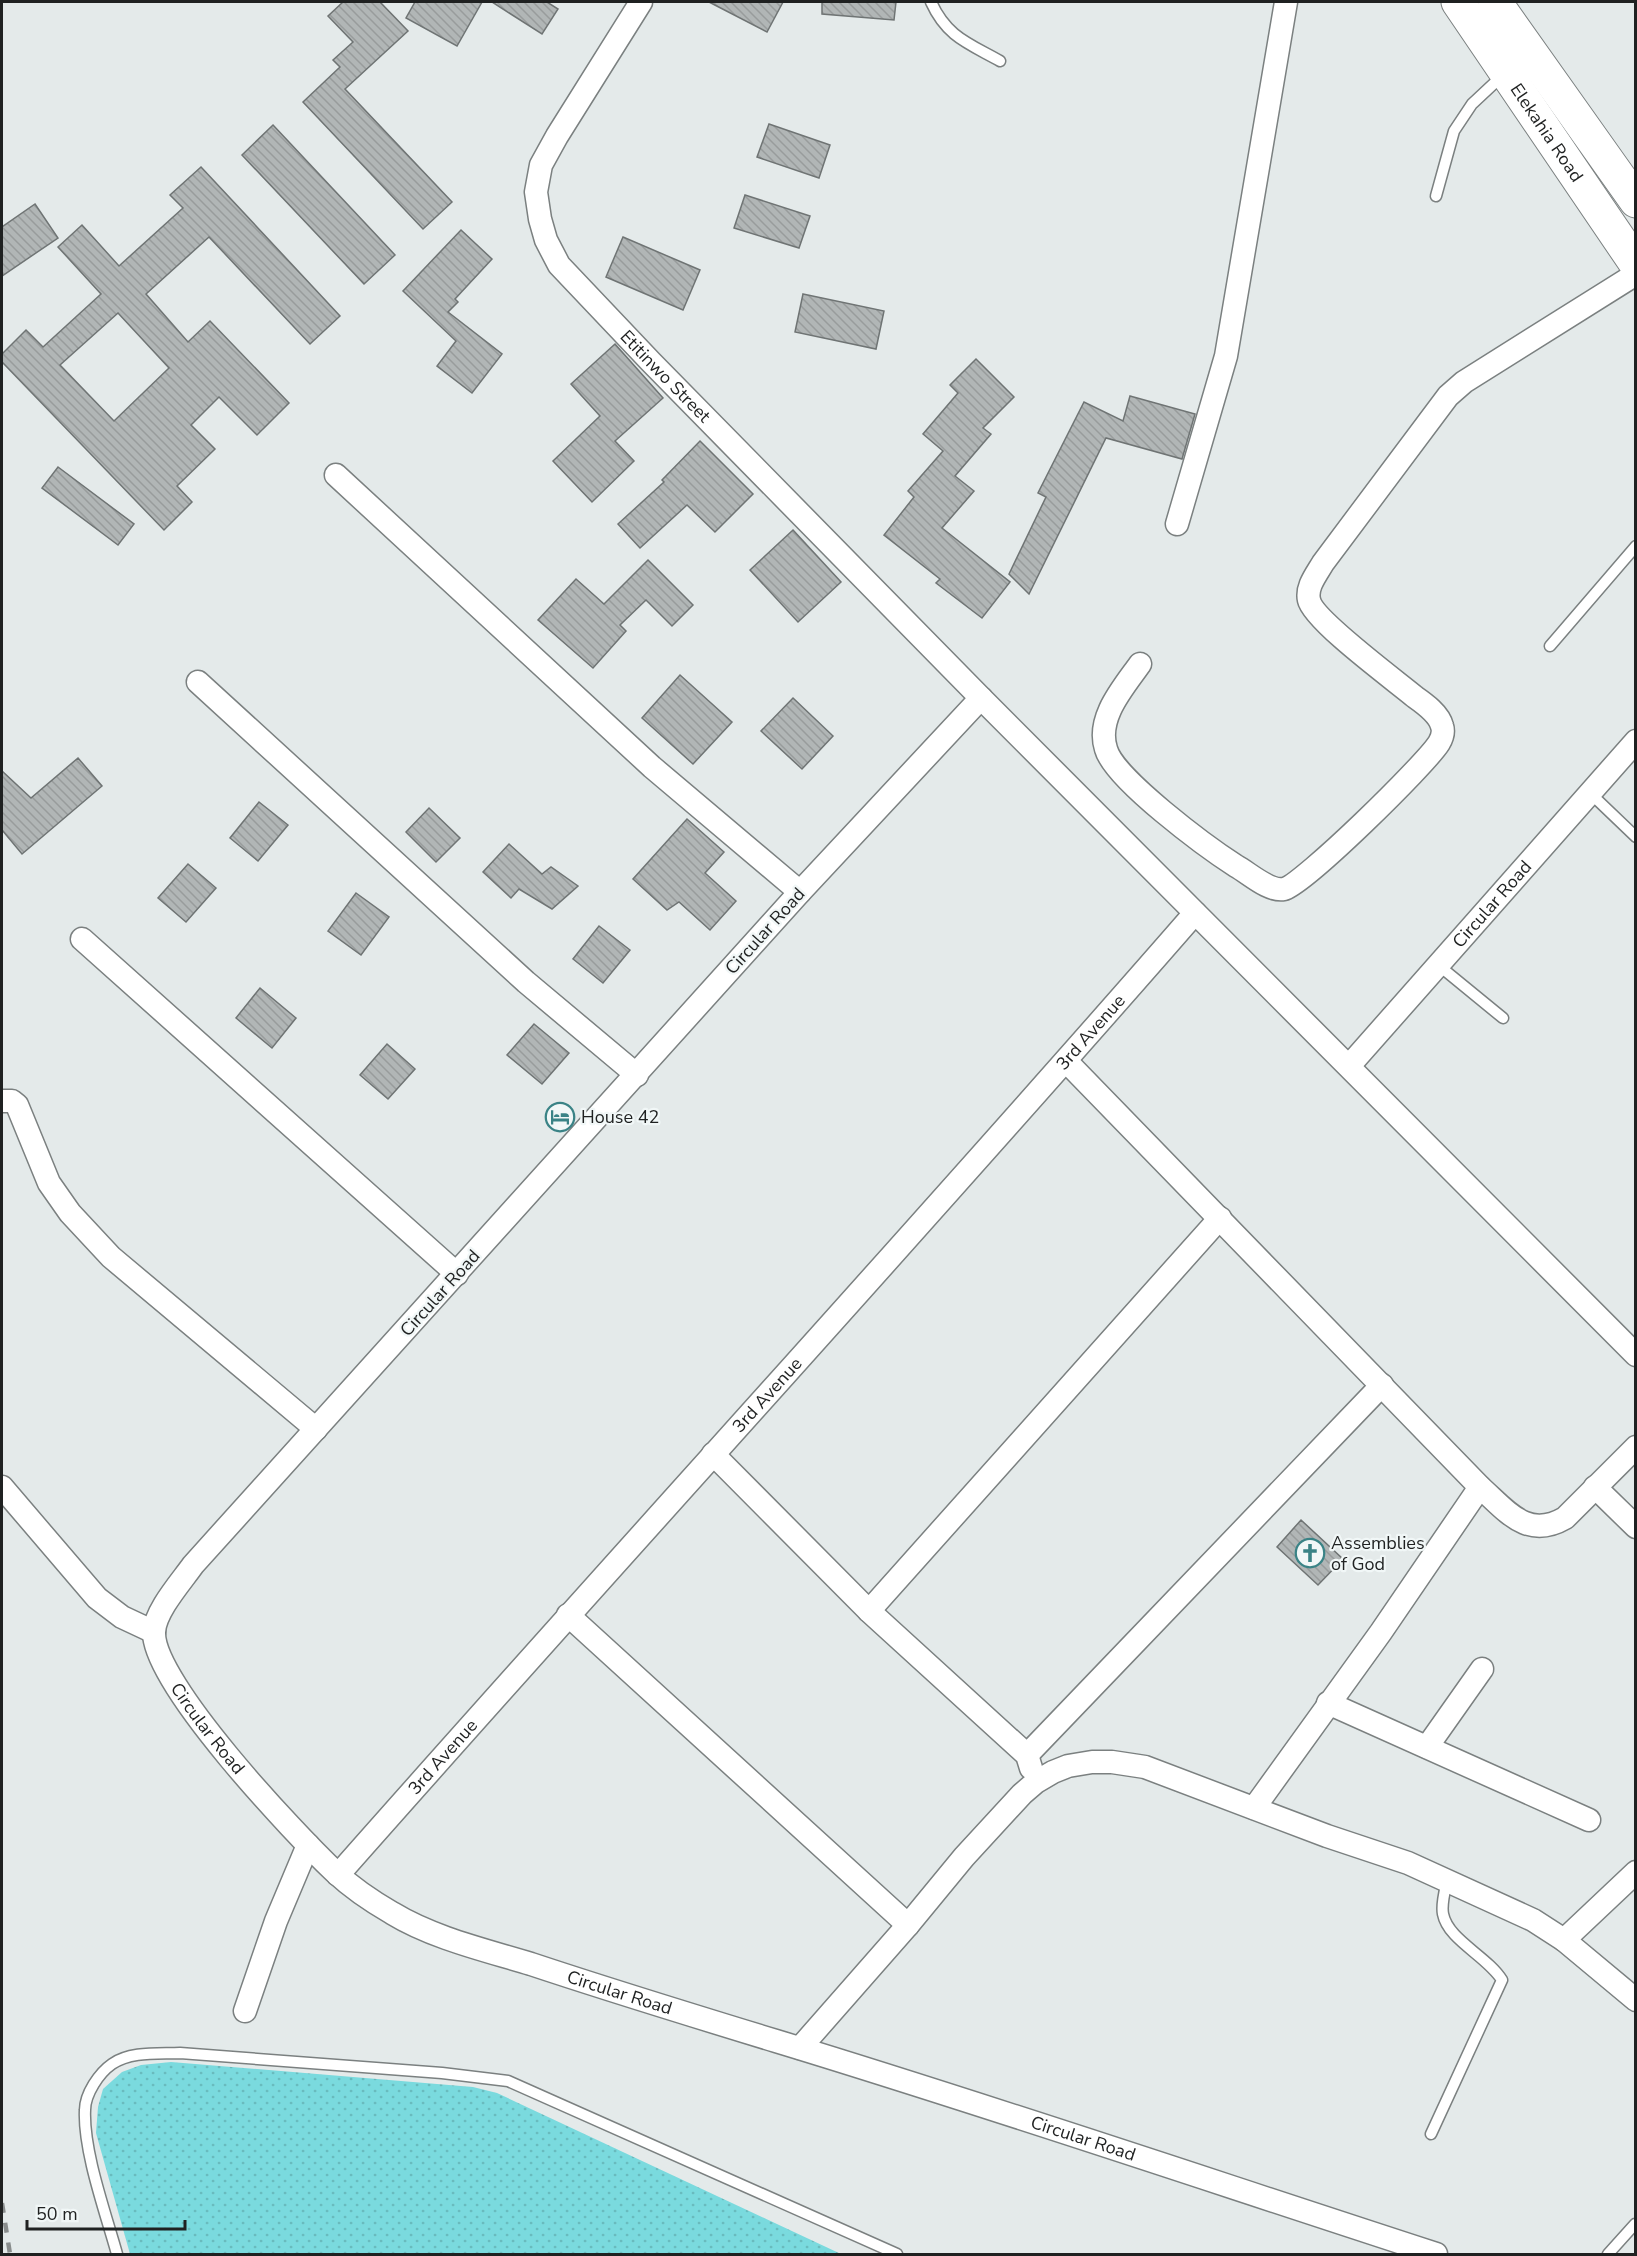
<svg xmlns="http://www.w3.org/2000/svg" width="1637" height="2256" viewBox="0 0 1637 2256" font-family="'Nunito Sans',sans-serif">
<defs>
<pattern id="grass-dots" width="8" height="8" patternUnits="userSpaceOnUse" patternTransform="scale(1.5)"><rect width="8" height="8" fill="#7adade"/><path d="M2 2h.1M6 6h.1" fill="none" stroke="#69bbbe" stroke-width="1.8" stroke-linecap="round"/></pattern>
<pattern id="building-back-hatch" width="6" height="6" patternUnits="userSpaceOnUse" patternTransform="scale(1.5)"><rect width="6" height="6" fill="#b1b6b6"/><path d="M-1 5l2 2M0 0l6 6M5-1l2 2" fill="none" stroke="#989c9c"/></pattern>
</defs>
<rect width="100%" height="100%" fill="#e4eaea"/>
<polygon fill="url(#grass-dots)" points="171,2062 473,2087 497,2093 841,2254 130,2254 96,2133 98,2107 103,2089 122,2072 141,2065"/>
<g fill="url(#building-back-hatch)" stroke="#6f7474" stroke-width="1.5" fill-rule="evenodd">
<polygon points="343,2 380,2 408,31 345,89 452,202 423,229 303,102 340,67 333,60 353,42 328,16"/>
<polygon points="415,2 482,2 457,46 406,18"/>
<polygon points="492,2 547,2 558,9 542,34"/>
<polygon points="709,2 783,2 767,32"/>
<polygon points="822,2 896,2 894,20 822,14"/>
<polygon points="769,124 830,145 819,178 757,157"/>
<polygon points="273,125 395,255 364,284 242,155"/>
<path d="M201,167L340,316L310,344L209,237L146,294L188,342L210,321L289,403L257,435L219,397L191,425L215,449L177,486L192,502L164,530L2,362V354L26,330L43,347L101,294L58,247L82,225L119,266L183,208L170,195ZM118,313L169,368L114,421L60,365Z"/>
<polygon points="745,195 810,216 799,248 734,228"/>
<polygon points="35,204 58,238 2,276 2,227"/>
<polygon points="461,230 492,259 455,299 458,302 448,312 502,354 472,393 437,366 456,341 403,291"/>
<polygon points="623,237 700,270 683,310 606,277"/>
<polygon points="803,294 884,311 876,349 795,332"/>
<polygon points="615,344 663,398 615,441 634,461 592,502 553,461 600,416 571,384"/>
<polygon points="976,359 1014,397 983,428 991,434 955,476 974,491 942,528 1010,582 982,618 936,583 940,579 884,535 914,497 908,491 943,451 923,434 958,393 950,385"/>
<polygon points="1130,396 1195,414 1182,459 1106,438 1029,594 1009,574 1046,497 1038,493 1084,402 1123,421"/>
<polygon points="700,441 753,494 715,532 687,505 640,548 618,524 664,482 662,480"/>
<polygon points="58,467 134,524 118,545 42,488"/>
<polygon points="793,530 841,582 798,622 750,570"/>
<polygon points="648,560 693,605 672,626 646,600 620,625 626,631 593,668 538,620 576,579 604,604"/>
<polygon points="680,675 732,722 693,764 642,718"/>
<polygon points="793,698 833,736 802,769 761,731"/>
<polygon points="78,758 102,786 22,854 2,830 2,771 31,798"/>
<polygon points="259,802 288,825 258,861 230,838"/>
<polygon points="429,808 460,838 436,862 406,832"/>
<polygon points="687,819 724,852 705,873 736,901 710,930 679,902 667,910 633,879"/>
<polygon points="509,844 542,874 551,867 578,886 552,909 519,889 511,898 483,872"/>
<polygon points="188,864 216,888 186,922 158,898"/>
<polygon points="356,893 389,917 361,955 328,931"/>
<polygon points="599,926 630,950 603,983 573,959"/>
<polygon points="260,988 296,1018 272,1048 236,1018"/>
<polygon points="534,1024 569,1053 542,1084 507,1055"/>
<polygon points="387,1044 415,1069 388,1099 360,1075"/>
<polygon points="1301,1520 1343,1559 1318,1585 1277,1547"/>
</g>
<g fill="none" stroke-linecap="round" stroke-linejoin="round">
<g stroke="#7b8080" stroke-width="13">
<g id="service">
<path d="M931,2C947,37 968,43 1000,61"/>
<polyline points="1436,196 1454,131 1472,104 1503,75"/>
<polyline points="1550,646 1636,546"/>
<polyline points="1589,792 1636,837"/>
<polyline points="1437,964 1503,1018"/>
<path d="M1431,2134L1502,1980C1487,1956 1448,1940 1443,1914C1441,1904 1445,1890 1447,1881"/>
<path d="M117,2254C106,2214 83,2151 85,2110C85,2094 99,2073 112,2064C131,2051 158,2054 180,2053L442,2073L508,2081L897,2254"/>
<polyline points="1608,2254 1635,2224"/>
</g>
</g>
<g stroke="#7b8080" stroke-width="25">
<g id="minor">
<path id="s1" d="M641,2L557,136L541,165L536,192L540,219L546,240L559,265L651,362L981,698L1636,1355"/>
<polyline points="336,475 652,767 800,892"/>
<polyline points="1177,524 1226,356 1286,2"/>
<path d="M1140,664C1123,688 1096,718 1106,749C1114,779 1208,848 1236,866C1249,873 1269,892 1284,889C1303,885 1426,764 1439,743C1442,738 1444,732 1442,726C1439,714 1425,704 1415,697C1396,681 1313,620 1309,600C1306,587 1316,575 1323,563L1448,396L1464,382L1636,274"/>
<polyline points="198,682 526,982 637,1075"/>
<path id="s2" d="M981,698L800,892L193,1565C181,1582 155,1611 154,1632C152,1683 295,1834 335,1872C351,1887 373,1902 392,1913C433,1938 485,1950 531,1964C612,1991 694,2016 776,2041C997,2108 1217,2183 1436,2254"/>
<polyline points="82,939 457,1274"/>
<path d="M1066,1061L1480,1487C1507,1511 1527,1540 1565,1518L1636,1447"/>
<path id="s3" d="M1349,1066L1636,741"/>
<polyline points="2,1101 12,1101 17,1105 49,1183 70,1213 111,1257 316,1429"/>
<polyline points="713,1454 869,1611 1027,1755 1031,1768"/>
<polyline points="2,1487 97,1598 122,1617 154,1632"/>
<polyline points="1595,1487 1636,1527"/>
<polyline points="869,1611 1220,1218"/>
<polyline points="568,1615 908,1925"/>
<polyline points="1328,1703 1589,1820"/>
<polyline points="1427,1747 1482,1669"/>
<polyline points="1027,1755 1382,1385"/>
<polyline points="1254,1808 1381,1632 1480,1487"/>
<path id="s4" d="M338,1875C622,1553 913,1237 1195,913"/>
<polyline points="1564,1940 1636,1872"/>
<polyline points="245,2011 276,1921 308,1845"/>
<polyline points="800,2048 908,1925 964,1857 1022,1794 1036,1782 1053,1772 1068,1766 1092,1762 1112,1762 1145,1767 1327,1836 1408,1863 1533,1920 1564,1940 1636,2000"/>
</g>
</g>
<g stroke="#7b8080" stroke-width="35">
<g id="primary">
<path id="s5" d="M1458,2L1636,264"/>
<polyline points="1495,2 1636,201"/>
</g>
</g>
<use href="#service" stroke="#fff" stroke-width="10"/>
<use href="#minor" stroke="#fff" stroke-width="22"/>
<use href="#primary" stroke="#fff" stroke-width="33"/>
<polyline stroke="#898d8d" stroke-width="4.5" stroke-dasharray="10 10" stroke-linecap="butt" points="2,2203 10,2254"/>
</g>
<defs>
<g id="hotel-ring" transform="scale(1.5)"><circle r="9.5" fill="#f1f7f7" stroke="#3a8386" stroke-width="1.5"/><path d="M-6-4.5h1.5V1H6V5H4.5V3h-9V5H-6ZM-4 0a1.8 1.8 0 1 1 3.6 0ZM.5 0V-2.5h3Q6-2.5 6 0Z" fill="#3a8386"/></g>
<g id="church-ring" transform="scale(1.5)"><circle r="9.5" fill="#f1f7f7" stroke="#3a8386" stroke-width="1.5"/><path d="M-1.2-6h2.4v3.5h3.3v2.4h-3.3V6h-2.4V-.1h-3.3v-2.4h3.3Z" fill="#3a8386"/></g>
</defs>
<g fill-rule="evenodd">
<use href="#hotel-ring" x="560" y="1117"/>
<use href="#church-ring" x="1310" y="1553"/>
</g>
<g text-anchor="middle" stroke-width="4.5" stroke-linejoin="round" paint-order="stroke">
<g font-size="18" fill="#1f2121" stroke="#f1f7f7">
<text dy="6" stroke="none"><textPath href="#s5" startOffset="158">Elekahia Road</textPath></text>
<text dy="6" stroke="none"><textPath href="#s1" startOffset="450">Etitinwo Street</textPath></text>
<text dy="6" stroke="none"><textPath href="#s3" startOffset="216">Circular Road</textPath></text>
<text transform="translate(765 931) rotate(-48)" y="6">Circular Road</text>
<text dy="6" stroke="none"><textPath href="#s4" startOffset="1130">3rd Avenue</textPath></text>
<text transform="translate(440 1293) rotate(-48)" y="6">Circular Road</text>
<text dy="6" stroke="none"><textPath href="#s4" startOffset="644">3rd Avenue</textPath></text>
<text dy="6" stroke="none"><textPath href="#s2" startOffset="1362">Circular Road</textPath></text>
<text dy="6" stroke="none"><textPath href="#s4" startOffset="158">3rd Avenue</textPath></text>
<text dy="6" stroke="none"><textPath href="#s2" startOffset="1866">Circular Road</textPath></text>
<text dy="6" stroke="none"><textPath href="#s2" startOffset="2352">Circular Road</textPath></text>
</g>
<g font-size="18" fill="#1f2121" stroke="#f1f7f7" text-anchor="start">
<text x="581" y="1123">House 42</text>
<text x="1331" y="1549">Assemblies<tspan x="1331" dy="21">of God</tspan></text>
</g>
</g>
<rect width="1637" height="2256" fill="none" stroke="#1f2121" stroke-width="6"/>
<path d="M27 2220v9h158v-9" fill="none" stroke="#1f2121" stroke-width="3"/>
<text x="36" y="2220" font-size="18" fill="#1f2121" stroke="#f1f7f7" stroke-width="4.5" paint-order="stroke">50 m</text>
</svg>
